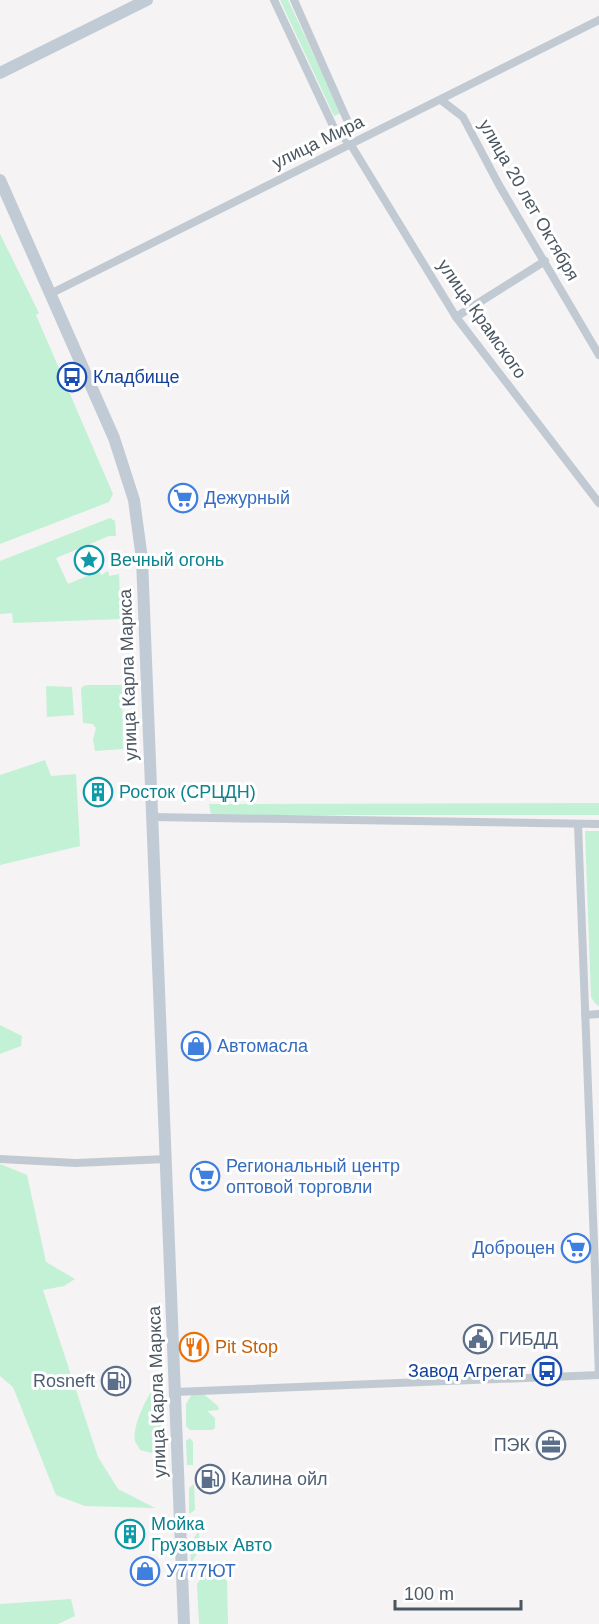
<svg xmlns="http://www.w3.org/2000/svg" width="599" height="1624" viewBox="0 0 599 1624" font-family="Arial,sans-serif">
<rect width="100%" height="100%" fill="#f5f3f3"/>
<g fill="#c3f1d5">
<polygon points="280,0 288,0 341,113 334,116"/>
<polygon points="0,234 39,313 36,315 113,494 109,502 0,544"/>
<polygon points="110,518 115,521 116,536 109,536 56,558 68,584 99,571 101,575 108,571 109,576 119,574 121,619 13,623 12,613 0,614 0,561"/>
<polygon points="88,685 122,685 123,749 95,751 93,739 96,728 93,724 83,723 81,689 83,686"/>
<polygon points="46,686 72,687 74,715 47,717"/>
<polygon points="45,760 51,776 76,774 80,846 0,865 0,775"/>
<polygon points="599,803 599,815 211,815 209,804"/>
<polygon points="585,831 599,831 599,1006 595,1003 591,997"/>
<polygon points="0,1025 22,1036 21,1046 0,1054"/>
<polygon points="0,1164 27,1175 46,1262 75,1279 64,1286 43,1290 98,1457 118,1489 155,1508 85,1506 56,1495 13,1387 0,1376"/>
<path d="M157,1385L160,1388L162,1448L152,1453L140,1450C139,1447 136,1444 135,1441C132,1427 147,1394 157,1385Z"/>
<polygon points="202,1393 218,1406 219,1410 207,1411 215,1418 215,1428 212,1430 190,1430 186,1426 186,1404 192,1394"/>
<polygon points="190,1438 193,1442 193,1465 187,1465 186,1441"/>
<polygon points="194,1484 195,1510 189,1514 189,1488"/>
<polygon points="199,1530 200,1548 191,1564 190,1544"/>
<polygon points="210,1566 227,1581 228,1624 199,1624 197,1584"/>
<polygon points="71,1599 75,1616 58,1624 0,1624 0,1604"/>
</g>
<g fill="none" stroke-linecap="round" stroke-linejoin="round">
<g stroke="#c1cad2" stroke-width="8">
<polyline points="274,0 334,128 351,145 456,317 599,503"/>
<polyline points="294,0 348,122 351,144"/>
<polyline points="441,100 463,117 499,185 599,355"/>
<polyline points="50,294 599,20"/>
<polyline points="456,317 545,261"/>
<polyline points="152,817 599,824"/>
<polyline points="578,824 599,1375"/>
<polyline points="585,1015 599,1014"/>
<polyline points="0,1159 76,1163 166,1159"/>
<polyline points="175,1392 599,1375"/>
</g>
<g stroke="#c1cbd6" stroke-width="12">
<polyline points="0,73 147,0"/>
<polyline points="0,180 114,438 134,500 142,559 184,1624"/>
</g>
</g>
<defs>
<g id="bus-ring" transform="scale(1.5)"><circle r="9.5" fill="#fff" stroke="#1a4fb4" stroke-width="1.5"/><path d="M-5-6H5V4H4V6H2V4H-2V6H-4V4H-5ZM-3.5-4V0h7V-4ZM-3.5 1.2v1.5H-2V1.2ZM2 1.2v1.5H3.5V1.2Z" fill="#1a4fb4"/></g>
<g id="supermarket-ring" transform="scale(1.5)"><circle r="9.5" fill="#fff" stroke="#3f7fe0" stroke-width="1.5"/><path d="M-6-5.5h2.5l.6 2H6L4.5 2H-2.5L-4.4-4H-6ZM-1.5 3.2a1.3 1.3 0 1 0 .1 0ZM3 3.2a1.3 1.3 0 1 0 .1 0Z" fill="#3f7fe0"/></g>
<g id="sight-ring" transform="scale(1.5)"><circle r="9.5" fill="#fff" stroke="#0f9aa8" stroke-width="1.5"/><path d="M0-6L1.8-2.2L6-1.7L2.9 1.2L3.7 5.4L0 3.3L-3.7 5.4L-2.9 1.2L-6-1.7L-1.8-2.2Z" fill="#0f9aa8"/></g>
<g id="building-ring" transform="scale(1.5)"><circle r="9.5" fill="#fff" stroke="#0f9aa8" stroke-width="1.5"/><path d="M-4-6H4V6H1V3H-1V6H-4ZM-2.5-4.3h1.7v1.8h-1.7ZM.8-4.3h1.7v1.8H.8ZM-2.5-1h1.7V.8h-1.7ZM.8-1h1.7V.8H.8Z" fill="#0f9aa8"/></g>
<g id="shop-ring" transform="scale(1.5)"><circle r="9.5" fill="#fff" stroke="#3f7fe0" stroke-width="1.5"/><path d="M-5-2.5h2.3a2.7 3.5 0 0 1 5.4 0H5L5.5 6h-11ZM-1.5-2.5h3a1.5 2.3 0 0 0-3 0Z" fill="#3f7fe0"/></g>
<g id="civic-ring" transform="scale(1.5)"><circle r="9.5" fill="#fff" stroke="#5c6f8a" stroke-width="1.5"/><path d="M-.6-6.5H3V-4.5H.6V-3L4-1V1h2V6H-6V1h2V-1L-.6-3ZM-1.2 2.5V6h2.4V2.5Z" fill="#5c6f8a"/></g>
<g id="restaurant-ring" transform="scale(1.5)"><circle r="9.5" fill="#fff" stroke="#e8710a" stroke-width="1.5"/><path d="M-5-6h1v4h1v-4h1v4h1v-4h1v5L-1.5 .5V6h-2V.5L-5-1ZM5-6V6H3V1.5H1.5Q1.5-4 5-6Z" fill="#e8710a"/></g>
<g id="fuel-ring" transform="scale(1.5)"><circle r="9.5" fill="#fff" stroke="#5c6f8a" stroke-width="1.5"/><path d="M-5.5-6h7V0h2V4h1.3V-2.5L3-4.5l.8-.8L6-3V5H2.5V1h-1V6h-7ZM-4.2-4.7v3.2H.2V-4.7Z" fill="#5c6f8a"/></g>
<g id="office-ring" transform="scale(1.5)"><circle r="9.5" fill="#fff" stroke="#5c6f8a" stroke-width="1.5"/><path d="M-6-3h4V-5.5h4V-3h4V5H-6ZM-1-4.5V-3h2v-1.5ZM-6 0V1H6V0Z" fill="#5c6f8a"/></g>
</defs>
<g fill-rule="evenodd">
<use href="#bus-ring" x="72" y="377"/>
<use href="#supermarket-ring" x="183" y="498"/>
<use href="#sight-ring" x="89" y="560"/>
<use href="#building-ring" x="98" y="792"/>
<use href="#shop-ring" x="196" y="1046"/>
<use href="#supermarket-ring" x="205" y="1176"/>
<use href="#supermarket-ring" x="576" y="1248"/>
<use href="#civic-ring" x="478" y="1339"/>
<use href="#restaurant-ring" x="194" y="1347"/>
<use href="#bus-ring" x="547" y="1371"/>
<use href="#fuel-ring" x="116" y="1381"/>
<use href="#office-ring" x="551" y="1445"/>
<use href="#fuel-ring" x="210" y="1479"/>
<use href="#building-ring" x="130" y="1534"/>
<use href="#shop-ring" x="145" y="1571"/>
</g>
<g text-anchor="middle" stroke-width="6" stroke-linejoin="round" paint-order="stroke">
<g font-size="18" fill="#4a5661" stroke="#fff">
<text transform="translate(318 142) rotate(-26)" y="6">улица Мира</text>
<text transform="translate(529 200) rotate(60)" y="6">улица 20 лет Октября</text>
<text transform="translate(482 319) rotate(55)" y="6">улица Крамского</text>
<text transform="translate(128 675) rotate(-92)" y="6">улица Карла Маркса</text>
<text transform="translate(157 1392) rotate(-92)" y="6">улица Карла Маркса</text>
</g>
<g font-size="18" fill="#164399" stroke="#fff" text-anchor="start">
<text x="93" y="383">Кладбище</text>
<text x="526" y="1377" text-anchor="end">Завод Агрегат</text>
</g>
<g font-size="18" fill="#366cbe" stroke="#fff" text-anchor="start">
<text x="204" y="504">Дежурный</text>
<text x="217" y="1052">Автомасла</text>
<text x="226" y="1172">Региональный центр<tspan x="226" dy="21">оптовой торговли</tspan></text>
<text x="555" y="1254" text-anchor="end">Доброцен</text>
<text x="166" y="1577">У777ЮТ</text>
</g>
<g font-size="18" fill="#0d838f" stroke="#fff" text-anchor="start">
<text x="110" y="566">Вечный огонь</text>
<text x="119" y="798">Росток (СРЦДН)</text>
<text x="151" y="1530">Мойка<tspan x="151" dy="21">Грузовых Авто</tspan></text>
</g>
<g font-size="18" fill="#4e5e75" stroke="#fff" text-anchor="start">
<text x="499" y="1345">ГИБДД</text>
<text x="95" y="1387" text-anchor="end">Rosneft</text>
<text x="530" y="1451" text-anchor="end">ПЭК</text>
<text x="231" y="1485">Калина ойл</text>
</g>
<g font-size="18" fill="#c56008" stroke="#fff" text-anchor="start">
<text x="215" y="1353">Pit Stop</text>
</g>
</g>
<path d="M395 1600v9h126v-9" fill="none" stroke="#4a5661" stroke-width="3"/>
<text x="404" y="1600" font-size="18" fill="#4a5661" stroke="#ffffff" stroke-width="4.5" paint-order="stroke">100 m</text>
</svg>
